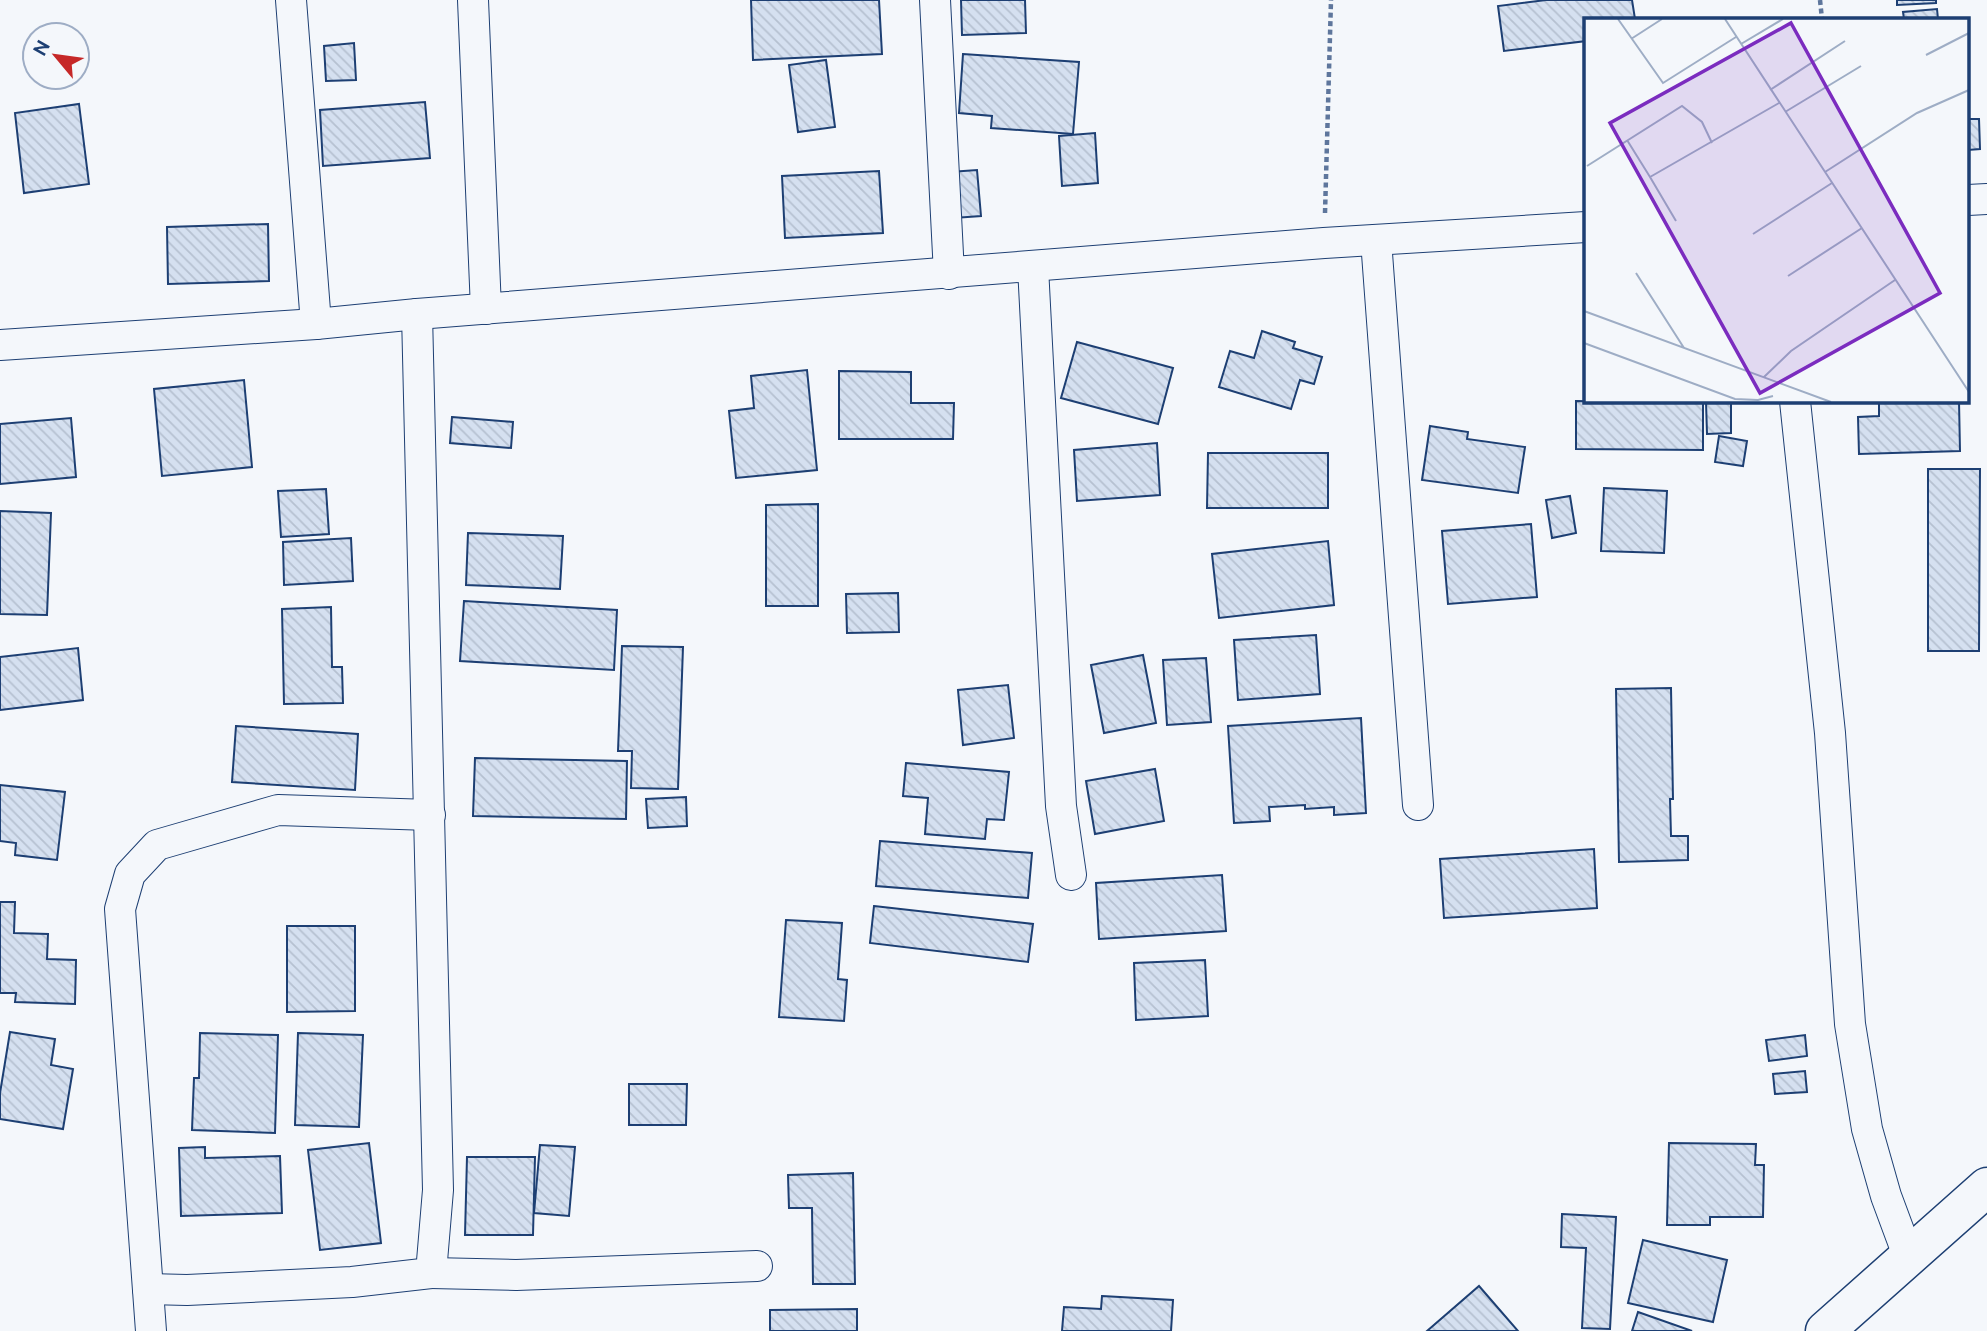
<svg xmlns="http://www.w3.org/2000/svg" width="1987" height="1331" viewBox="0 0 1987 1331" font-family="Ubuntu,sans-serif">
<defs>
<pattern id="building-back-hatch" width="6" height="6" patternUnits="userSpaceOnUse" patternTransform="scale(1.75)"><rect width="6" height="6" fill="#d5e0f0"/><path d="M-1 5l2 2M0 0l6 6M5-1l2 2" fill="none" stroke="#b6c1d1"/></pattern>
</defs>
<rect width="100%" height="100%" fill="#f4f7fb"/>
<g fill="url(#building-back-hatch)" stroke="#1d3f73" stroke-width="2">
<polygon points="751,0 879,0 882,54 753,60"/>
<polygon points="961,0 1025,0 1026,33 962,35"/>
<polygon points="1546,0 1632,0 1635,19 1586,19 1586,41 1504,51 1498,6"/>
<polygon points="1897,0 1936,0 1936,3 1897,5"/>
<polygon points="1937,9 1938,19 1904,19 1903,12"/>
<polygon points="354,43 356,80 326,81 324,46"/>
<polygon points="963,54 1079,62 1073,134 991,128 992,116 959,113"/>
<polygon points="826,60 835,127 798,132 789,65"/>
<polygon points="425,102 430,158 323,166 320,110"/>
<polygon points="79,104 89,184 24,193 15,113"/>
<polygon points="1968,119 1979,119 1980,149 1968,150"/>
<polygon points="1095,133 1098,183 1062,186 1059,136"/>
<polygon points="977,170 981,216 954,218 950,172"/>
<polygon points="879,171 883,233 785,238 782,176"/>
<polygon points="268,224 269,281 168,284 167,227"/>
<polygon points="1262,331 1295,342 1293,348 1322,357 1314,384 1300,380 1291,409 1219,387 1230,351 1254,358"/>
<polygon points="1077,342 1173,368 1158,424 1061,398"/>
<polygon points="807,370 817,470 736,478 729,411 754,408 751,376"/>
<polygon points="839,371 911,372 911,403 954,403 953,439 839,439"/>
<polygon points="244,380 252,467 162,476 154,389"/>
<polygon points="1576,401 1703,403 1703,450 1576,449"/>
<polygon points="1731,401 1731,433 1707,434 1706,402"/>
<polygon points="1879,401 1959,401 1960,451 1859,454 1858,417 1879,416"/>
<polygon points="452,417 513,422 511,448 450,443"/>
<polygon points="71,418 76,477 0,484 0,424"/>
<polygon points="1430,426 1468,432 1467,439 1525,447 1518,493 1422,480"/>
<polygon points="1719,436 1747,441 1743,466 1715,462"/>
<polygon points="1157,443 1160,495 1077,501 1074,450"/>
<polygon points="1208,453 1328,453 1328,508 1207,508"/>
<polygon points="1928,469 1980,469 1979,651 1928,651"/>
<polygon points="1604,488 1667,491 1664,553 1601,551"/>
<polygon points="326,489 329,534 281,537 278,491"/>
<polygon points="1570,496 1576,533 1552,538 1546,500"/>
<polygon points="818,504 818,606 766,606 766,505"/>
<polygon points="0,511 51,513 47,615 0,614"/>
<polygon points="1531,524 1537,597 1448,604 1442,531"/>
<polygon points="468,533 563,536 560,589 466,585"/>
<polygon points="351,538 353,581 284,585 283,542"/>
<polygon points="1328,541 1334,605 1219,618 1212,554"/>
<polygon points="898,593 899,632 847,633 846,594"/>
<polygon points="464,601 617,610 614,670 460,661"/>
<polygon points="331,607 332,667 342,667 343,703 284,704 282,609"/>
<polygon points="1316,635 1320,694 1238,700 1234,640"/>
<polygon points="622,646 683,647 678,789 631,788 632,751 618,751"/>
<polygon points="78,648 83,700 0,710 0,657"/>
<polygon points="1143,655 1156,723 1104,733 1091,665"/>
<polygon points="1206,658 1211,722 1167,725 1163,660"/>
<polygon points="1008,685 1014,738 963,745 958,690"/>
<polygon points="1671,688 1673,799 1670,799 1671,836 1688,836 1688,860 1619,862 1616,689"/>
<polygon points="1361,718 1366,813 1334,815 1334,807 1305,809 1305,805 1269,807 1270,821 1234,823 1228,726"/>
<polygon points="236,726 358,734 355,790 232,782"/>
<polygon points="475,758 627,761 626,819 473,816"/>
<polygon points="906,763 1009,772 1004,820 987,819 985,839 925,834 928,798 903,796"/>
<polygon points="1155,769 1164,821 1095,834 1086,781"/>
<polygon points="0,785 65,792 57,860 15,855 16,843 0,841"/>
<polygon points="686,797 687,826 648,828 646,799"/>
<polygon points="880,841 1032,853 1028,898 876,886"/>
<polygon points="1594,849 1597,908 1444,918 1440,859"/>
<polygon points="1222,875 1226,931 1099,939 1096,883"/>
<polygon points="0,902 15,902 14,933 48,934 47,959 76,960 75,1004 15,1002 16,993 0,993"/>
<polygon points="874,906 1033,924 1028,962 870,943"/>
<polygon points="786,920 842,923 838,979 847,980 844,1021 779,1017"/>
<polygon points="287,926 355,926 355,1011 287,1012"/>
<polygon points="1205,960 1208,1016 1136,1020 1134,963"/>
<polygon points="10,1032 55,1039 51,1065 73,1069 63,1129 0,1119 0,1093"/>
<polygon points="200,1033 278,1035 275,1133 192,1130 194,1078 199,1078"/>
<polygon points="298,1033 363,1035 359,1127 295,1125"/>
<polygon points="1805,1035 1807,1056 1769,1061 1766,1040"/>
<polygon points="1805,1071 1807,1092 1775,1094 1773,1074"/>
<polygon points="629,1084 687,1084 686,1125 629,1125"/>
<polygon points="369,1143 381,1243 320,1250 308,1150"/>
<polygon points="1669,1143 1756,1144 1755,1165 1764,1165 1763,1217 1710,1217 1710,1225 1667,1225"/>
<polygon points="540,1145 575,1147 569,1216 534,1213"/>
<polygon points="205,1147 205,1158 280,1156 282,1213 181,1216 179,1148"/>
<polygon points="467,1157 535,1157 533,1235 465,1235"/>
<polygon points="853,1173 855,1284 813,1284 812,1208 789,1208 788,1175"/>
<polygon points="1562,1214 1616,1217 1610,1329 1582,1328 1586,1248 1561,1247"/>
<polygon points="1643,1240 1727,1260 1713,1322 1628,1303"/>
<polygon points="1479,1286 1518,1331 1427,1331"/>
<polygon points="1102,1296 1173,1300 1171,1331 1062,1331 1064,1307 1101,1309"/>
<polygon points="857,1309 857,1331 770,1331 770,1310"/>
<polygon points="1638,1312 1692,1331 1632,1331"/>
</g>
<g fill="none" stroke-linecap="round" stroke-linejoin="round">
<g stroke="#1d3f73" stroke-width="32">
<g id="minor">
<polyline points="291,0 316,324"/>
<polyline points="473,0 486,309"/>
<polyline points="935,0 949,274"/>
<polyline points="1968,200 1987,199"/>
<polyline points="1376,240 1418,805"/>
<polyline points="1033,267 1061,806 1071,875"/>
<polyline points="0,345 316,324 417,314 1324,243 1586,227"/>
<polyline points="1795,401 1830,733 1850,1024 1867,1129 1886,1196 1909,1258"/>
<polyline points="431,1273 516,1275 757,1266"/>
<polyline points="148,1289 187,1290 352,1282 431,1273 438,1190 417,314"/>
<polyline points="151,1331 120,909 130,874 157,845 278,810 430,815"/>
</g>
</g>
<g stroke="#1d3f73" stroke-width="41">
<polyline id="secondary" points="1825,1331 1987,1187"/>
</g>
<g stroke="#5e769c" stroke-width="4.5" stroke-dasharray="5 3.5" stroke-linecap="butt">
<polyline points="1820,0 1822,19"/>
<polyline points="1325,213 1331,0"/>
</g>
<use href="#minor" stroke="#f4f7fb" stroke-width="30"/>
<use href="#secondary" stroke="#f4f7fb" stroke-width="38"/>
</g>
<g transform="translate(1584 18)">
<rect width="385" height="385" fill="#f4f7fb"/>
<path fill="none" stroke="#9eadc5" stroke-width="2" d="M34,1L79,65L152,19M141,1L385,374M47,21L78,1M157,26L199,1M342,37L385,15M186,72L261,23M201,94L277,48M43,122L66,159L195,85M3,148L98,88L118,104L128,125M241,154L333,95L385,72M66,159L92,203M169,216L248,165M52,255L100,330M204,258L278,210M0,293L247,384M0,325L151,381L174,382L189,378M180,359L207,333L311,262"/>
<path fill="#7b2cbf" fill-opacity="0.15" stroke="#7b2cbf" stroke-width="3.5" d="M207,5L356,275L176,375L26,105Z"/>
<rect width="385" height="385" fill="none" stroke="#1d3f73" stroke-width="3.5"/>
</g>
<g transform="translate(56 56) rotate(299)"><circle r="33" fill="#f4f7fb" stroke="#9eadc5" stroke-width="2"/>
<path d="M0-5L12 26L0 18L-12 26Z" fill="#c62828"/>
<text y="-10" font-size="19" font-weight="bold" text-anchor="middle" fill="#1d3f73">N</text>
</g>
</svg>
